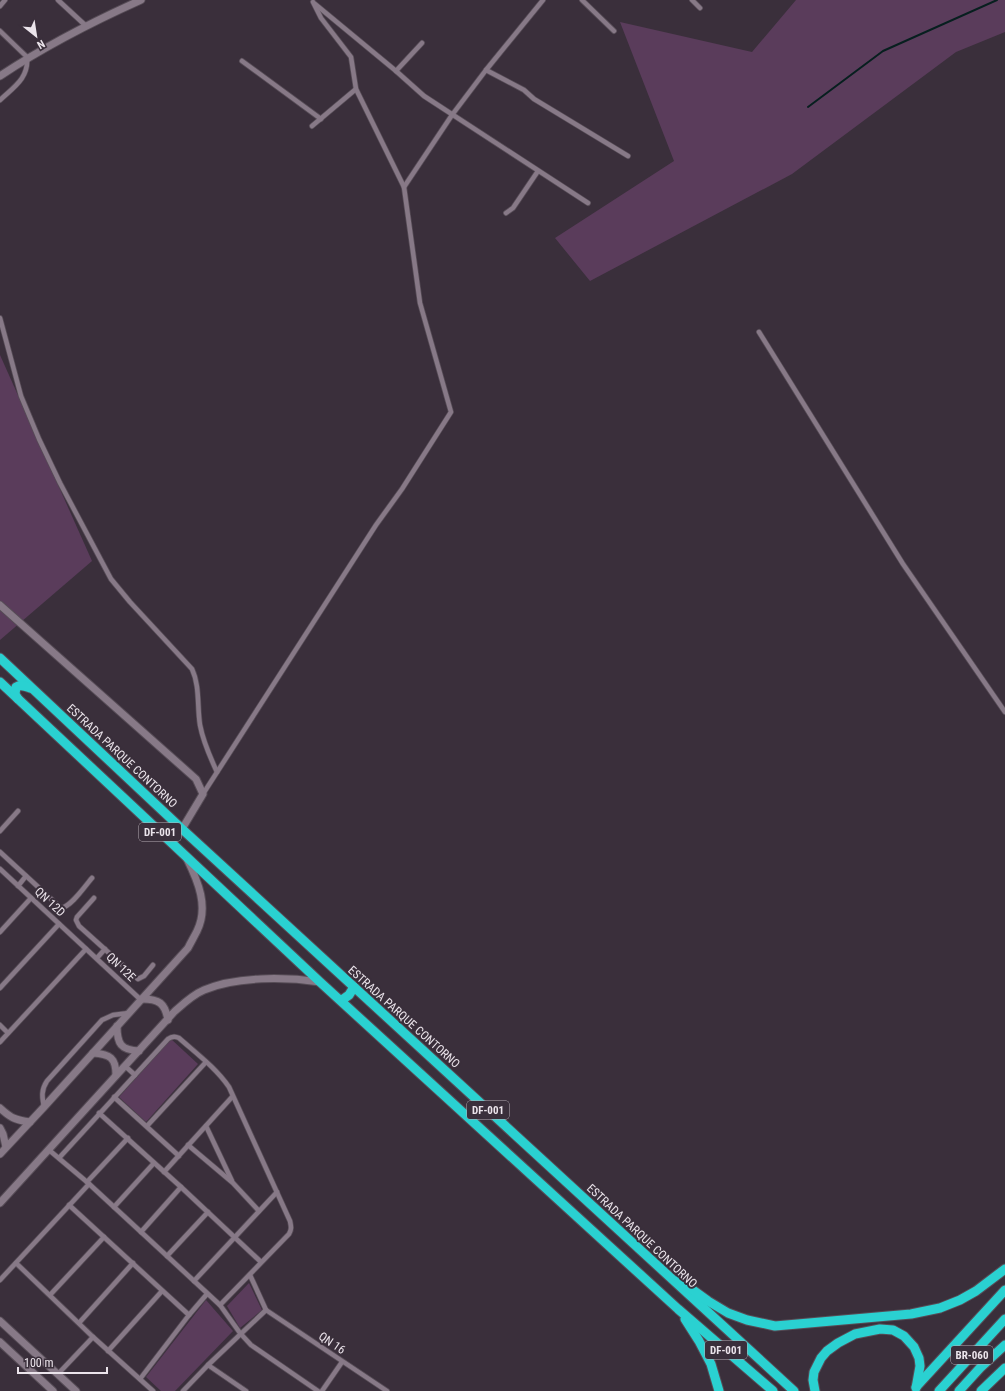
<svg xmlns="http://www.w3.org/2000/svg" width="1005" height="1391" viewBox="0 0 1005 1391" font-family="'Roboto Condensed',sans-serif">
<rect width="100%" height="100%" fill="#3a2f3b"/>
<g fill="#5a3c5b">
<polygon points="796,0 1005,0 1005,32 956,52 792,174 590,281 555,238 674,161 620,22 752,52"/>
<polygon points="0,355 92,561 0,640"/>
<polygon points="171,1039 198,1064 146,1122 119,1097"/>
<polygon points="249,1283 262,1310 240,1328 227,1306"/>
<polygon points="206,1300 233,1331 175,1391 161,1391 146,1377"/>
</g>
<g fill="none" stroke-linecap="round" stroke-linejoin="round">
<polyline stroke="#071f1f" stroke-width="2" points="808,107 883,51 997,0"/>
<g stroke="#564c56" stroke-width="6">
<g id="street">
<polyline points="58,0 85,25"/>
<polyline points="582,0 614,31"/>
<polyline points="692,0 700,8"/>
<polyline points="315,4 396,71 424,96 588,203"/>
<polyline points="0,6 5,0"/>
<path d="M0,31L27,57C29,78 14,87 0,100"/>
<polyline points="242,61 321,119"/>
<polyline points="486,70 524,90 534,99 628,156"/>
<polyline points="396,71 422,43"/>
<polyline points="312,126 356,89"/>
<polyline points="404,187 452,115 486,70 543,0"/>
<polyline points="506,213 513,208 538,171"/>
<path d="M0,318L21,396L39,439L60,483L111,579L130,602L192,669C200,686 197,706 200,725C203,741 210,757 217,772"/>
<polyline points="759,332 903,564 1005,712"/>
<polyline points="203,794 376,525 402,489 451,412 420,303 404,187 356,89 351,57 321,18 313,2"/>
<polyline points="0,831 18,811"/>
<path d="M0,852L61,908C71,907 85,886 92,878"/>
<polyline points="0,869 141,1000"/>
<polyline points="18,886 26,876"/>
<polyline points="94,898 77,917 76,920 79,926 138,979 144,976 153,965"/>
<polyline points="0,932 31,898"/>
<polyline points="97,958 105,949"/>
<polyline points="0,988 59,924"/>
<polyline points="0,1025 8,1033"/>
<polyline points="0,1042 86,949"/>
<polyline points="125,1066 135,1075"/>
<polyline points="114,1097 179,1156"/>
<path d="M44,1107C42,1097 41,1090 47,1081L102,1020L113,1015L129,1013"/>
<polyline points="99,1113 181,1187 261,1262"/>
<polyline points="147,1126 206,1062"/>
<polyline points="206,1126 232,1181"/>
<polyline points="188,1145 233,1183 259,1211"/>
<polyline points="49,1150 87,1182 220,1305 240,1333 251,1345 318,1391"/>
<path d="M59,1158L168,1039C172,1036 175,1036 179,1038C197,1054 216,1068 229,1087L290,1221C291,1226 292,1229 289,1234L220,1305"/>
<polyline points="164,1172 232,1097"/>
<polyline points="87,1182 128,1138"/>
<polyline points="69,1205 189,1315"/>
<polyline points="114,1207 154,1163"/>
<polyline points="141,1232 181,1187"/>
<polyline points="167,1256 208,1212"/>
<polyline points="16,1263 93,1337 153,1391"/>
<polyline points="250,1275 266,1310"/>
<polyline points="0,1280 89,1184"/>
<polyline points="194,1281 277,1192"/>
<polyline points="50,1295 104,1237"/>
<polyline points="266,1310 387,1391"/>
<polyline points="79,1323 133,1263"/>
<polyline points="108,1351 162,1291"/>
<polyline points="208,1365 246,1391"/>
<polyline points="58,1374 93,1337"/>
<polyline points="140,1379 189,1315 207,1294"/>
<polyline points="183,1391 208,1365 266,1310"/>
<polyline points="322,1391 342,1362"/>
</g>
</g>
<g stroke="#564c56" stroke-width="9">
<g id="secondary">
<path d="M0,76C45,46 92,22 141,0"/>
<polyline points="0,605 196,779 203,794 182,829"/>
<path d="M142,999C159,999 165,1003 168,1020"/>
<path d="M117,1026C117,1044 121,1050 139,1051"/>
<path d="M93,1053C110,1054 116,1058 116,1075"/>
<path d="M0,1108C11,1118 15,1120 30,1122"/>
<polyline points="0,1128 3,1134 6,1147"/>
<path d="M0,1154L44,1107L188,948C191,942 194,937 197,931C209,907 198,881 187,859"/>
<path d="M0,1203L174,1012C183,1004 192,995 204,990C236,976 286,977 320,982"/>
<polyline points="0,1321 76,1391"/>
<polyline points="0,1342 53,1391"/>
</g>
</g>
<g stroke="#564c56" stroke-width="11">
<g id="highway">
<polyline points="0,658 182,829 794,1391"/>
<polyline points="0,682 320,982 678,1309 773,1391"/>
<path d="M18,699L15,694L16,687C21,684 25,686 30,688"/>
<polyline points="342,1000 349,995 354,987"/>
<polyline points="679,1280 708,1301 728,1313 747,1320 775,1326 911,1314 940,1308 960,1300 976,1291 1005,1269"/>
<polyline points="685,1319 699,1341 711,1364 719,1391"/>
<polyline points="916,1387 1005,1290"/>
<polyline points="815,1391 813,1380 814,1372 821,1358 827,1351 838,1343 855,1334 880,1329 893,1330 904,1336 914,1347 919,1358 920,1366 916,1388"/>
<polyline points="939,1391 1005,1319"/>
<polyline points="959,1391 980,1368 1005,1345"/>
<polyline points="981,1391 1005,1368"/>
</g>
</g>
<use href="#street" stroke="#877987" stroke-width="4.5"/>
<use href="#secondary" stroke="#877987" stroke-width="7"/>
<use href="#highway" stroke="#2ad1d1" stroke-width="9"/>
</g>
<g text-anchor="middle" stroke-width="4" stroke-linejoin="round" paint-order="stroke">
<g fill="#3a2f3b" stroke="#b6aeb6" stroke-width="1">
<rect x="139" y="823" width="42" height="18" rx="3"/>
<rect x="467" y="1101" width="42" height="18" rx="3"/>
<rect x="705" y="1341" width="42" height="18" rx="3"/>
<rect x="951" y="1346" width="42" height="18" rx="3"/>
</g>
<g font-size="11" font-weight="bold" fill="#ebe4eb">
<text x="160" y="836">DF-001</text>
<text x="488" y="1114">DF-001</text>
<text x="726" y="1354">DF-001</text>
<text x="972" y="1359">BR-060</text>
</g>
<g font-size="12" fill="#ebe4eb" stroke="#3a2f3b">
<text transform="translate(122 756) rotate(43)" y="4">ESTRADA PARQUE CONTORNO</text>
<text transform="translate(50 902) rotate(43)" y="4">QN 12D</text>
<text transform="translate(121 967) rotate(44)" y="4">QN 12E</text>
<text transform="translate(404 1017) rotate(42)" y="4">ESTRADA PARQUE CONTORNO</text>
<text transform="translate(642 1236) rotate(43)" y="4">ESTRADA PARQUE CONTORNO</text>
<text transform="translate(332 1343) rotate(34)" y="4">QN 16</text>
</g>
</g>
<g transform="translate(36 36) rotate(150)" stroke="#3a2f3b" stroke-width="3" paint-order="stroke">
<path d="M0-3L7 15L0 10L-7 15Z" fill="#ebe4eb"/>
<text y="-6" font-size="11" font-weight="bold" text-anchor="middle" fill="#ebe4eb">N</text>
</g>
<path d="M18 1367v6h89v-6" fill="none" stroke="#ebe4eb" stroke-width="2"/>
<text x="24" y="1367" font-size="12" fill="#ebe4eb" stroke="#3a2f3b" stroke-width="3" paint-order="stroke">100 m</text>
</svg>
